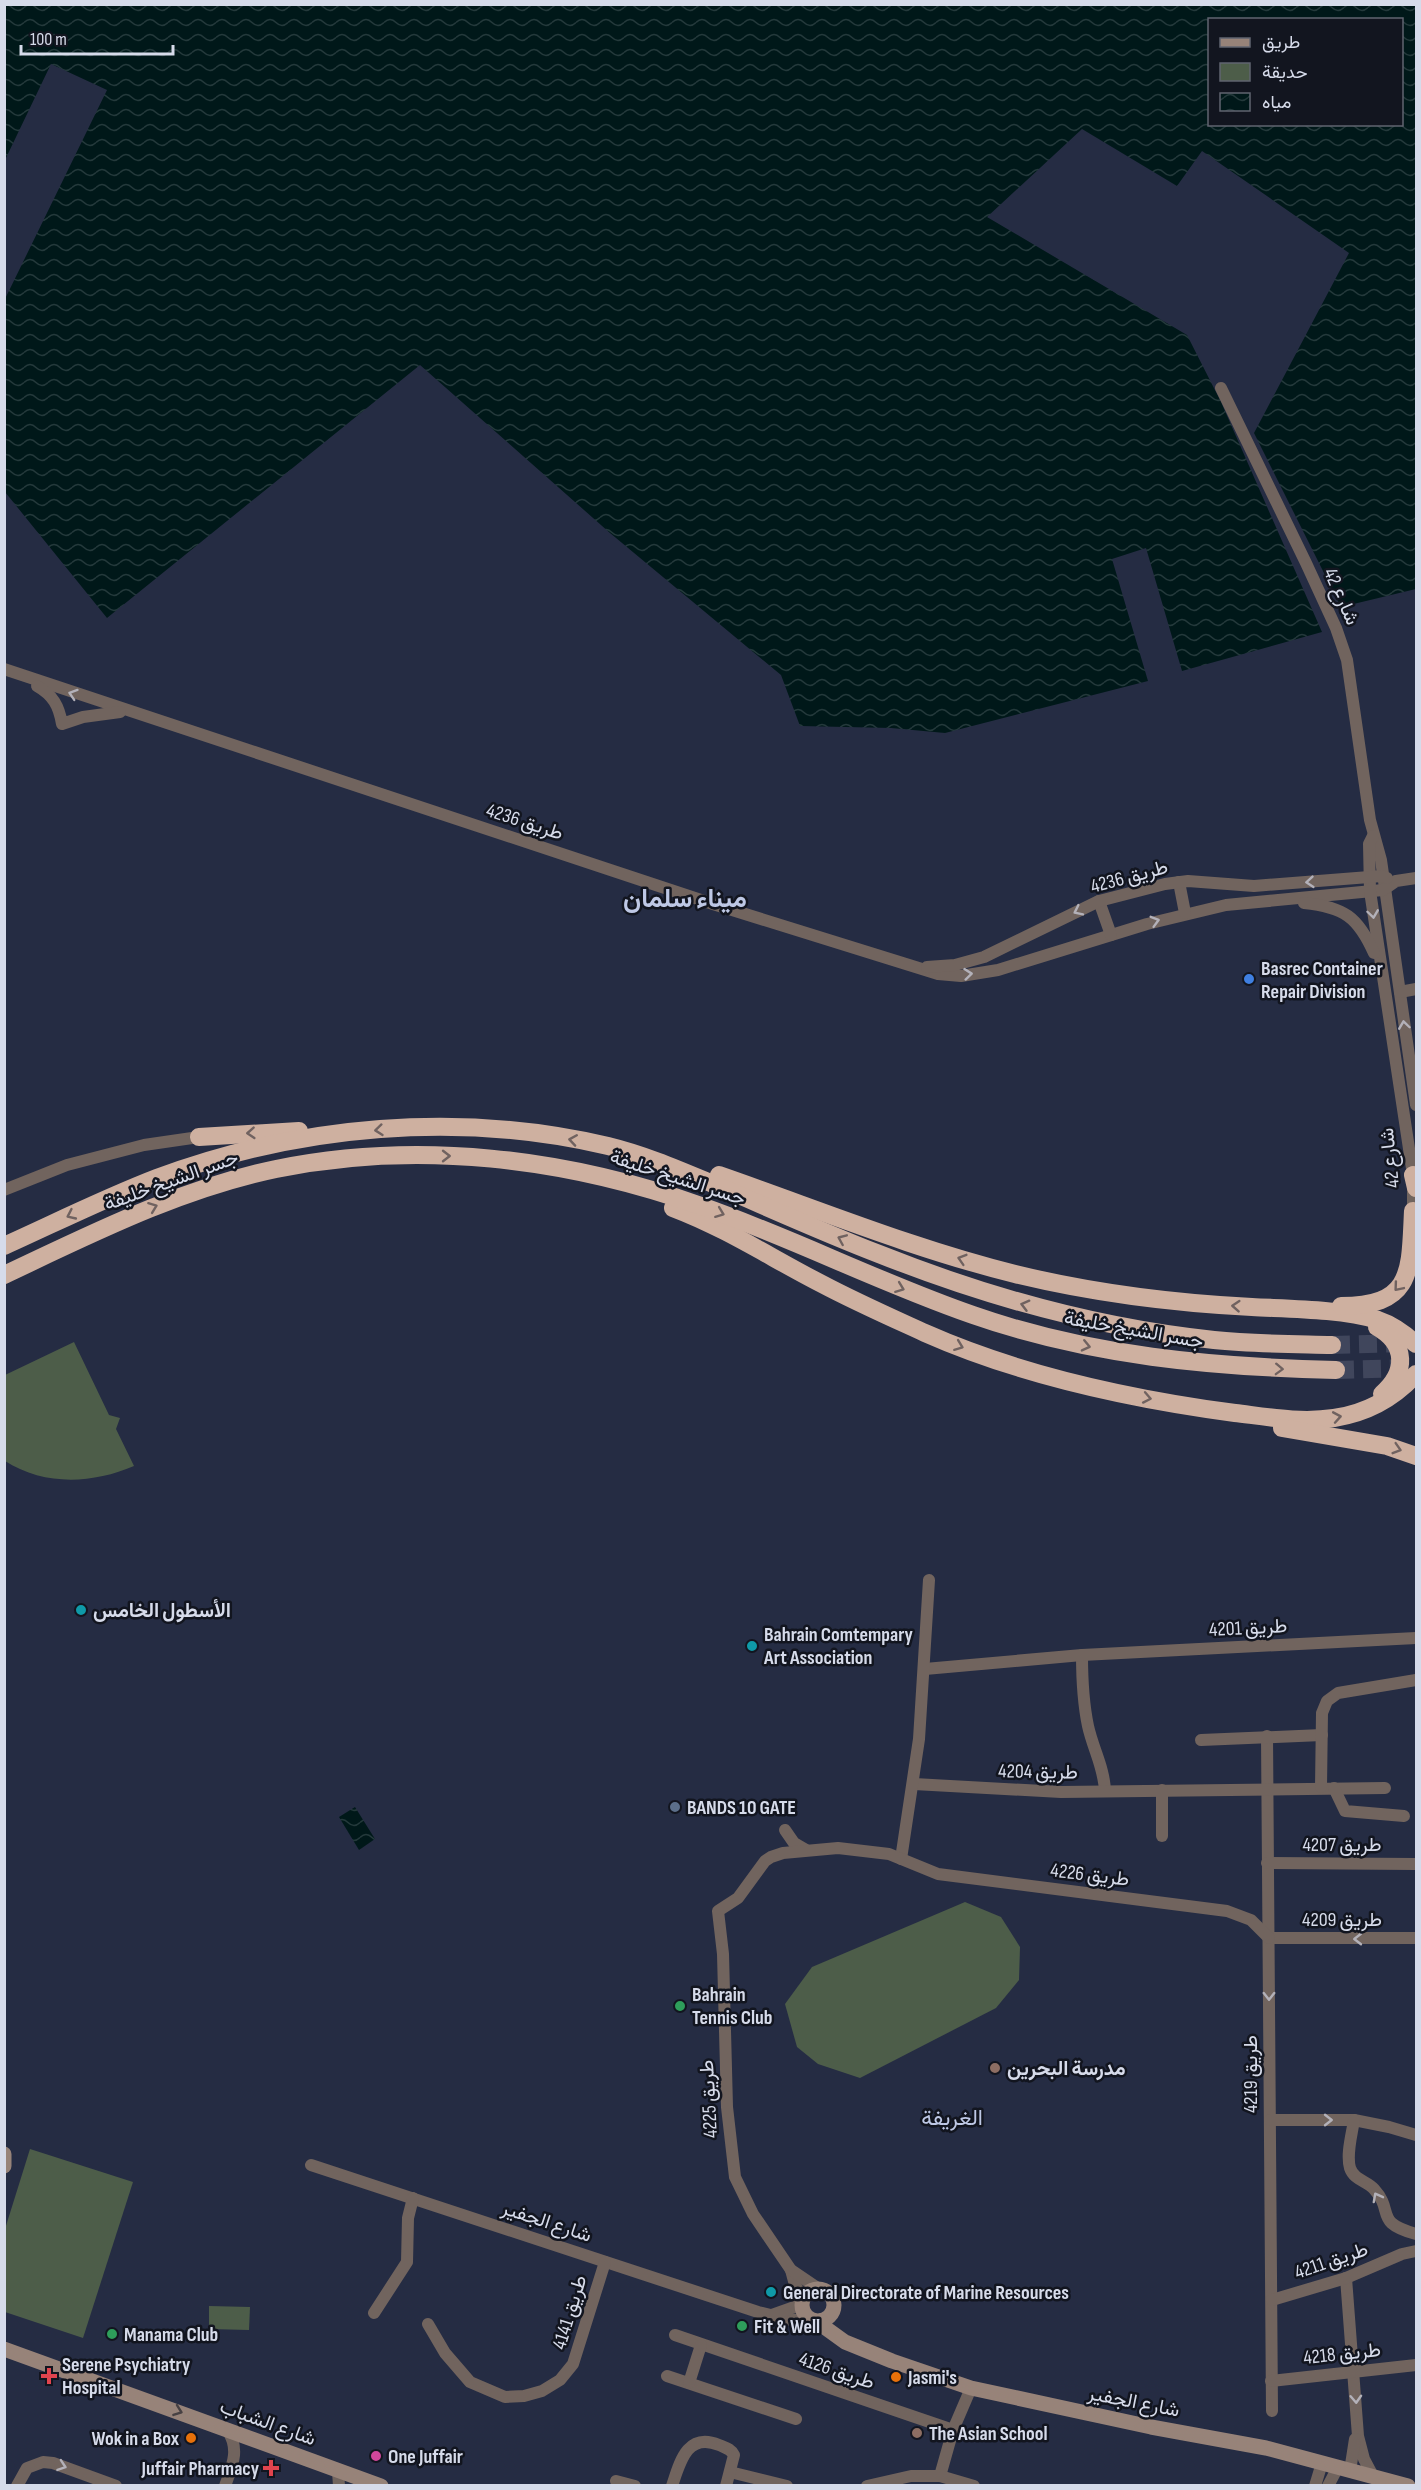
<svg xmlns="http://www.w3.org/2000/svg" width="1421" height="2490" viewBox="0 0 1421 2490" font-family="'Sofia Sans Condensed',Vazirmatn,sans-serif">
<defs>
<pattern id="water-waves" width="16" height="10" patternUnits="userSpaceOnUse" patternTransform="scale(1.5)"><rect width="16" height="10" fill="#001819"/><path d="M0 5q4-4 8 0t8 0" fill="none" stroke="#24393b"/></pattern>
</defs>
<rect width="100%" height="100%" fill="#252c43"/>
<g fill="#4d5d49">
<path d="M74,1342L109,1415L120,1418L116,1429L134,1466C92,1484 44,1486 5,1461V1375Z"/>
<polygon points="965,1902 1001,1917 1020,1947 1019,1980 996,2008 860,2078 818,2064 797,2047 785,2004 812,1967"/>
<polygon points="30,2149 133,2182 83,2338 5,2312 5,2229"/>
<polygon points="209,2306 250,2307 249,2330 209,2329"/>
</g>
<g fill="url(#water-waves)" fill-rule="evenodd">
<path d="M5,5H1416V589L1341,607L1254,433L1349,253L1202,151L1177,186L1082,129L987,217L1187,335L1221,402L1322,632L1182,671L1146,548L1112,559L1148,681L945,733L891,728L800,726L781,675L610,533L420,365L107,618L5,492L4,301L107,90L51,64L5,160ZM1210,20H1402V124H1210Z"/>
<polygon points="355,1807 375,1839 359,1850 339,1817"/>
</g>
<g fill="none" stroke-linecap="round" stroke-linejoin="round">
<g stroke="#40465c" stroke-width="18" stroke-dasharray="18 9" stroke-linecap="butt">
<polyline points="1332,1345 1409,1343"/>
<polyline points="1336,1370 1412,1368"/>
</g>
<g stroke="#71645e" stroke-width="12">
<polyline points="1221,388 1306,563 1336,628 1347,660 1370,820 1381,860 1416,1105"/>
<polyline points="4,669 713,904 938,974 961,976 998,970 1147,924 1226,905 1383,890 1396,881 1416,878"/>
<path d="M37,686C53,695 59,706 62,724L83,717L120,712"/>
<polyline points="1373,836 1369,844 1370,891 1413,1175 1413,1216"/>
<polyline points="1179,882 1185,913"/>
<polyline points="1099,901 1111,935"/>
<path d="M1304,903C1344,907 1358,917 1374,953"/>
<polyline points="927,967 955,965 984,957 1099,901 1165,884 1188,881 1254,886 1382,876 1387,878"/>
<polyline points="1400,992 1416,989"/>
<polyline points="4,1190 67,1165 144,1145 199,1137"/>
<path d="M1082,1655C1082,1679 1083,1702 1088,1726C1093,1749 1104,1767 1105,1791"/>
<polyline points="925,1669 1082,1655 1416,1638"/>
<polyline points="1267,1736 1272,2411"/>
<polyline points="1201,1740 1322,1735"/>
<polyline points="914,1784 1061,1792 1385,1788"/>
<polyline points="1321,1787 1322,1713 1327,1701 1338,1693 1416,1680"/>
<polyline points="1334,1788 1345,1811 1404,1816"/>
<polyline points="1162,1790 1162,1836"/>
<polyline points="785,1830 794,1843 806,1850"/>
<polyline points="901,1859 919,1739 929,1580"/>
<polyline points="1267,1863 1416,1864"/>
<polyline points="1269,1938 1416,1938"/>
<polyline points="1270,2120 1354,2120 1389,2127 1416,2135"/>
<path d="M1354,2120C1352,2134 1346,2154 1350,2168C1354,2180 1367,2181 1374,2189C1395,2212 1373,2222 1416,2234"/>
<polyline points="311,2165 758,2312 791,2320 811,2319"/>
<polyline points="791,2270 795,2285 804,2299"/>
<polyline points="1346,2278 1358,2436 1364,2459 1373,2476"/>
<polyline points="819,2289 791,2270 753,2214 735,2177 727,2107 723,1954 718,1911 738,1898 765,1861 771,1857 783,1853 838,1848 889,1854 938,1874 1227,1911 1251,1920 1269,1938"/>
<polyline points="1272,2300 1346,2278 1402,2254 1416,2251"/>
<polyline points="374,2313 407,2262 408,2218 413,2198"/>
<polyline points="772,2315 803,2304"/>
<polyline points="428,2324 445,2353 470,2382 505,2397 524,2396 542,2391 560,2380 573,2364 605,2262"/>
<polyline points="675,2335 953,2430"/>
<polyline points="667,2376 796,2419"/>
<polyline points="1271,2381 1416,2365"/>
<polyline points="689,2383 701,2345"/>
<polyline points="338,2471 339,2486"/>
<polyline points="1350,2471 1355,2439"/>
<polyline points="730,2472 787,2486"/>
<polyline points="940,2476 953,2430 971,2388"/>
<polyline points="616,2481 635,2486"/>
<polyline points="17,2486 27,2468 43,2462 53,2463 116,2486"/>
<path d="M225,2486C232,2466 240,2450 228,2431"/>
<path d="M672,2486C680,2462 687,2432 719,2445C726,2448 731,2449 734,2455L726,2486"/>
<polyline points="867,2486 911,2476 940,2476 974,2486"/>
<polyline points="1315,2486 1322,2463"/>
<polyline points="1328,2486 1338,2467"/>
</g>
<g stroke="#978379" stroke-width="15">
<polyline points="4,2154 4,2166"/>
<circle cx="818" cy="2305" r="16"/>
<polyline points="820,2321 827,2329 845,2342 892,2361 971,2388 1151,2427 1266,2448 1408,2486"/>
<polyline points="4,2349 381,2486"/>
</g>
<g stroke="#ceb0a0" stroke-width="18">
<polyline points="199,1137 299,1131"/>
<path d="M719,1175C817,1209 914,1249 1015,1274C1093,1293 1172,1303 1252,1307C1291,1309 1341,1309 1378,1320C1393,1325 1405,1334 1416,1344"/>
<polyline points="1413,1175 1416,1188"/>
<path d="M673,1208C726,1228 773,1259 822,1284C856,1302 890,1317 925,1333C1022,1376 1130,1399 1235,1413C1268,1417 1301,1423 1334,1418C1368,1413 1394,1398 1416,1374"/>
<path d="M4,1246C55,1223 105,1198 157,1178C299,1125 460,1111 608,1146C649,1156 686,1173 725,1189C776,1211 827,1234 879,1254C987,1297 1098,1328 1214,1340C1253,1344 1293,1344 1332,1345"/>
<path d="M4,1275C93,1233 180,1189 276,1169C418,1140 566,1158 701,1206C793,1238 880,1283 973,1315C1090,1356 1212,1367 1336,1370"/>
<path d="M1341,1306C1414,1306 1410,1270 1413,1211"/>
<path d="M1377,1327C1407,1344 1407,1372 1382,1394"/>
<polyline points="1282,1428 1387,1446 1416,1456"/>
</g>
</g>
<defs><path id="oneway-chevron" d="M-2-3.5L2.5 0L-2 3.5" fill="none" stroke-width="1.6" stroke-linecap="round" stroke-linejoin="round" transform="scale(1.5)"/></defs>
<g stroke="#b3b1b9">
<use href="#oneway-chevron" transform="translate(73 694) rotate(-162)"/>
<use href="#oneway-chevron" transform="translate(1310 882) rotate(175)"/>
<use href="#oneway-chevron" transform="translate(1078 911) rotate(154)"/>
<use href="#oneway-chevron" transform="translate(1373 914) rotate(82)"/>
<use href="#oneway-chevron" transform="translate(1155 921) rotate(-16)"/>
<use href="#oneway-chevron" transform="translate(968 974) rotate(-6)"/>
<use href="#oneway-chevron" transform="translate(1404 1025) rotate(-98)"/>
<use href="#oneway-chevron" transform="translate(1358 1939) rotate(180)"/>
<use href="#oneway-chevron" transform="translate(1269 1996) rotate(90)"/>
<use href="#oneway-chevron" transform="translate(1328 2120)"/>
<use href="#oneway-chevron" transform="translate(1377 2197) rotate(-118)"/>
<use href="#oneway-chevron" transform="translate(1356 2399) rotate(87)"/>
<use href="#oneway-chevron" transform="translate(62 2466) rotate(19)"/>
</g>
<g stroke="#706260">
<use href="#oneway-chevron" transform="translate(379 1130) rotate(174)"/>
<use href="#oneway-chevron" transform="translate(251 1133) rotate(176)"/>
<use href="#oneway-chevron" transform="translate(573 1140) rotate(-171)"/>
<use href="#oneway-chevron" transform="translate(446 1156)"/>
<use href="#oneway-chevron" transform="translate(153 1207) rotate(-21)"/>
<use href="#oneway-chevron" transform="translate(720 1213) rotate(21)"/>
<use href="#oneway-chevron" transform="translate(71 1215) rotate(155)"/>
<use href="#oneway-chevron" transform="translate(842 1239) rotate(-157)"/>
<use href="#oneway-chevron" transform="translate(962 1259) rotate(-163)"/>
<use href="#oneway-chevron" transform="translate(1398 1287) rotate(130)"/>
<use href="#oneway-chevron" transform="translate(900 1288) rotate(21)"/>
<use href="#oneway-chevron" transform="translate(1025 1305) rotate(-165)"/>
<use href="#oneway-chevron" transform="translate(1236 1306) rotate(-176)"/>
<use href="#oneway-chevron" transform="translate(959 1346) rotate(21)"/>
<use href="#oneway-chevron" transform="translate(1086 1346) rotate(13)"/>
<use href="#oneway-chevron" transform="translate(1279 1369) rotate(2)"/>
<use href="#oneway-chevron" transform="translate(1147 1398) rotate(11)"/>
<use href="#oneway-chevron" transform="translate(1337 1417) rotate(-10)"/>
<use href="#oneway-chevron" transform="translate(1397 1449) rotate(17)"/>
</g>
<use stroke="#474143" href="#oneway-chevron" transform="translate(178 2411) rotate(20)"/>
<circle fill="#3f7fe0" stroke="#12151f" stroke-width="2" cx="1249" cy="979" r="6"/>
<g fill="#0f9aa8" stroke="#12151f" stroke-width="2">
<circle cx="81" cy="1610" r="6"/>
<circle cx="752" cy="1646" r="6"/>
<circle cx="771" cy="2292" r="6"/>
</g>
<circle fill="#5c6f8a" stroke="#12151f" stroke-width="2" cx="675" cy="1807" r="6"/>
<g fill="#2e9e5b" stroke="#12151f" stroke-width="2">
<circle cx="680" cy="2006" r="6"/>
<circle cx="742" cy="2326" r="6"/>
<circle cx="112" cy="2334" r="6"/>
</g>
<g fill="#8d6e63" stroke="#12151f" stroke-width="2">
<circle cx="995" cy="2068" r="6"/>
<circle cx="917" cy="2433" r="6"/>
</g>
<g fill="#e0444e" stroke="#12151f" stroke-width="2">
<path d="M46 2367h6v6h6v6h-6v6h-6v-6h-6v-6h6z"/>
<path d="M268 2459h6v6h6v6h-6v6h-6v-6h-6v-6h6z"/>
</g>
<g fill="#e8710a" stroke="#12151f" stroke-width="2">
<circle cx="896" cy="2377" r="6"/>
<circle cx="191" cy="2438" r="6"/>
</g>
<circle fill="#d1479c" stroke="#12151f" stroke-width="2" cx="376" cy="2456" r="6"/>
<g text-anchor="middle" stroke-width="5" stroke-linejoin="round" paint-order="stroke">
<g font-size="20" fill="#d6dbea" stroke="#12151f">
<text transform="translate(1342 596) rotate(66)" y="7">شارع 42</text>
<text transform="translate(525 821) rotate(18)" y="7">طريق 4236</text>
<text transform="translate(1129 876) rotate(-15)" y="7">طريق 4236</text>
<text transform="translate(1389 1158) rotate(-96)" y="7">شارع 42</text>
<text transform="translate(678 1177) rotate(18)" y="7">جسر الشيخ خليفة</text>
<text transform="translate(171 1180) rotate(-20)" y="7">جسر الشيخ خليفة</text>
<text transform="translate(1134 1329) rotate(10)" y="7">جسر الشيخ خليفة</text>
<text transform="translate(1248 1627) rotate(-3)" y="7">طريق 4201</text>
<text transform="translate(1038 1771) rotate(1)" y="7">طريق 4204</text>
<text x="1342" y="1851">طريق 4207</text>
<text transform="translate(1090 1874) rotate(7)" y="7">طريق 4226</text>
<text x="1342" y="1926">طريق 4209</text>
<text transform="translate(1250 2074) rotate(-90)" y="7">طريق 4219</text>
<text transform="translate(708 2099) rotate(-93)" y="7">طريق 4225</text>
<text transform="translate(547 2221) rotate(18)" y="7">شارع الجفير</text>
<text transform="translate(1331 2260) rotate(-19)" y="7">طريق 4211</text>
<text transform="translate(569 2312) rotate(-73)" y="7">طريق 4141</text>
<text transform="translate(1342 2353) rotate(-6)" y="7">طريق 4218</text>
<text transform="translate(837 2370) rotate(19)" y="7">طريق 4126</text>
<text transform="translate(1134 2401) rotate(11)" y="7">شارع الجفير</text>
<text transform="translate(268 2422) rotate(20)" y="7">شارع الشباب</text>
</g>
<g font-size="20" font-weight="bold" fill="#d6dbea" stroke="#12151f" text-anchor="start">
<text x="1261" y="975">Basrec Container<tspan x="1261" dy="23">Repair Division</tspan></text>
<text x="93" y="1617">الأسطول الخامس</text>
<text x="764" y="1641">Bahrain Comtempary<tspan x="764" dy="23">Art Association</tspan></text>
<text x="687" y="1814">BANDS 10 GATE</text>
<text x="692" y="2001">Bahrain<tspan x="692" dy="23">Tennis Club</tspan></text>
<text x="1007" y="2075">مدرسة البحرين</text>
<text x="783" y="2299">General Directorate of Marine Resources</text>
<text x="754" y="2333">Fit &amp; Well</text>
<text x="124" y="2341">Manama Club</text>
<text x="62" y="2371">Serene Psychiatry<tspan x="62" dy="23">Hospital</tspan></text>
<text x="908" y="2384">Jasmi's</text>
<text x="929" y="2440">The Asian School</text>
<text x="179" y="2445" text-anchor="end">Wok in a Box</text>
<text x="388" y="2463">One Juffair</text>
<text x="259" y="2475" text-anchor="end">Juffair Pharmacy</text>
</g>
<g font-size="22" fill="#bec8e5" stroke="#12151f">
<text x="952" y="2125">الغريفة</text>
</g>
<g font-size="26" font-weight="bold" fill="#bec8e5" stroke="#12151f">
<text x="685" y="907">ميناء سلمان</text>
</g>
</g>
<rect width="1421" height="2490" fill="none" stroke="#d6dbea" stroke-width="12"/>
<rect x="1208" y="18" width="195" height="108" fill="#12151f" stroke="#606470" stroke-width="1.5"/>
<rect x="1220" y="38" width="30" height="9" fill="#978379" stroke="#606470" stroke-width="1.5"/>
<text x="1262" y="48" font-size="18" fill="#d6dbea">طريق</text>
<rect x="1220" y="63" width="30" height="18" fill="#4d5d49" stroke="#606470" stroke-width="1.5"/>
<text x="1262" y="78" font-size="18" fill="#d6dbea">حديقة</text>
<rect x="1220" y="93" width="30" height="18" fill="url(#water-waves)" stroke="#606470" stroke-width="1.5"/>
<text x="1262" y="108" font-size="18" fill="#d6dbea">مياه</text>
<path d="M21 45v9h152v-9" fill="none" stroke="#d6dbea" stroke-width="3"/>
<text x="30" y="45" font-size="18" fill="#d6dbea" stroke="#12151f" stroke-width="4.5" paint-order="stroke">100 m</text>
</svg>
